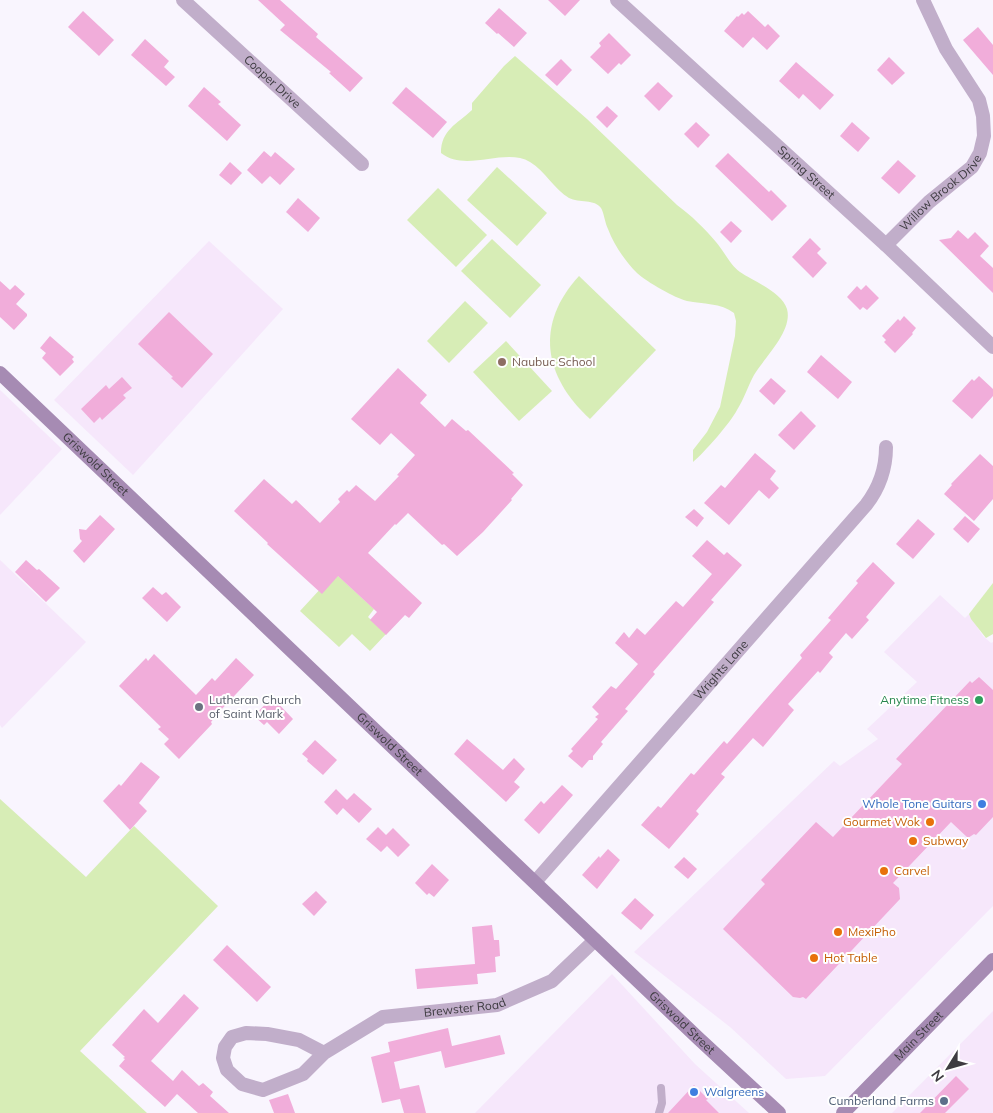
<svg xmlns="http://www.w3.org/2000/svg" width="993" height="1113" viewBox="0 0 993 1113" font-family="Mulish,sans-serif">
<rect width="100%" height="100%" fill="#f9f5fe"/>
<g fill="#f6e7fb">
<polygon points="209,241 283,309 133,475 54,400"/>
<polygon points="0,390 62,449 0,515"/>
<polygon points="0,560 86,642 2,728 0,725"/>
<polygon points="940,595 965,618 969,614 983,636 991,643 993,642 993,906 825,1076 786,1079 730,1027 634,952 834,761 840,766 878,739 867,729 917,682 884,652"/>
<polygon points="612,974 695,1064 749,1113 475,1113"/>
<polygon points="993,1011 993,1113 892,1113"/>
</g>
<g fill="#d7edb6">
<path d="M515,56L587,119L677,205C692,216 704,228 716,242C724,251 730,265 740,272C753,281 782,292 787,309C793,331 765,357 754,375C748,386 744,399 737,410C731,422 704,453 693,462V450L707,432L720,407L735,336L736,321L734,313C721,303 703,304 687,301C675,298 647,282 637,273C625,261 614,245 608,229C605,223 604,213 601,208C595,199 579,203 569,198C555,190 545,171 530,162C505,147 466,173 441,153C441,130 457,124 472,110V103L504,66Z"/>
<polygon points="497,167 547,213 517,246 467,200"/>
<polygon points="438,188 487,235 456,267 407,220"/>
<polygon points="492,239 541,285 510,318 461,271"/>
<path d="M579,276L656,350L590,419C543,376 535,324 579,276Z"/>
<polygon points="465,301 488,323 449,363 427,341"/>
<polygon points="506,341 552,391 519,421 473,372"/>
<polygon points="335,573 374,609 368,617 386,634 370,651 352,634 339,647 300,611"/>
<polygon points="993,583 993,634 986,638 971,619 969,614"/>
<polygon points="0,799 86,877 134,826 218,906 80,1051 147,1113 0,1113"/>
</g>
<g fill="#f1adda">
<polygon points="258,0 280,0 318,34 316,37 363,78 350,92 329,73 331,72 280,30 285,25"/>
<polygon points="548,0 580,0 565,16"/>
<polygon points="499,8 527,33 514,47 498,33 497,34 485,23"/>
<polygon points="83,11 114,40 99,56 68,27"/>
<polygon points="748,11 765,27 768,24 780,36 767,50 753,37 743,48 724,31 737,16 738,17 742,13 744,15"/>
<polygon points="978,27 993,45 993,75 963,40"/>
<polygon points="609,33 631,55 621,65 619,63 608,74 590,57 601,46 599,43"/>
<polygon points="145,39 169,61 164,67 175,77 166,86 131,55"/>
<polygon points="889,57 905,73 892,85 877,70"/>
<polygon points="561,59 572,70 557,86 545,75"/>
<polygon points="796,62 834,95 820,110 803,94 799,99 779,81"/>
<polygon points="658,82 673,96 659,111 644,96"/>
<polygon points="204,87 221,102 218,104 241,125 227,141 188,106"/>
<polygon points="406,87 447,122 433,138 392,103"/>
<polygon points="607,106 618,116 607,128 596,117"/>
<polygon points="696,122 710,135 698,148 684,134"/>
<polygon points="852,122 870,138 858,152 840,136"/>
<polygon points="264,151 271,157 275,152 295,169 280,185 270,176 262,184 247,170"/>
<polygon points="728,153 769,192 771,190 787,206 772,221 715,166"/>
<polygon points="898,160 916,176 899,194 881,178"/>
<polygon points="230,162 242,173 231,185 219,175"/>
<polygon points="298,198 320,218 308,232 286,212"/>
<polygon points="731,221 742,231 731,243 720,232"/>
<polygon points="958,230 968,239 975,232 989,246 980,256 993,268 993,293 939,240 951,238"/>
<polygon points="810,238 821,249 817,253 827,263 813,278 792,257"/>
<polygon points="0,281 10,290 15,285 25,294 16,304 27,314 27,316 14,330 0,317"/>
<polygon points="866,285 879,298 867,310 863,307 860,310 847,297 857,286 861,290"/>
<polygon points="169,312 213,354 182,388 171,378 173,377 138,344"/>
<polygon points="904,316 916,328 912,333 913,334 895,353 884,342 886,340 882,336 898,319 900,321"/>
<polygon points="50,336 74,357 72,359 74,362 60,376 42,358 46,353 40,348"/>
<polygon points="821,355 852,382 838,399 807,372"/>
<polygon points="398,368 427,395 420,403 445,427 452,419 466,431 468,430 514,473 512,474 523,485 511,499 512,500 483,532 457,556 444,544 442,545 408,513 396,525 395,524 368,553 422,603 409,618 405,615 386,635 370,620 377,612 338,576 322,594 267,544 268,543 234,511 264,479 292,504 296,500 320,523 340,502 338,499 347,490 349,492 356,485 375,501 399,476 397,475 415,455 391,433 380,445 351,419"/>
<polygon points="979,376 993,389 993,396 972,419 952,401 972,379 974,381"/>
<polygon points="122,377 132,388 123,395 126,398 102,420 100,417 94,423 81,409 106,385 109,389"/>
<polygon points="771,378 786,391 774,405 759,391"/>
<polygon points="801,411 816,426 794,450 778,435"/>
<polygon points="755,453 776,471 770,479 779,488 769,499 759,490 729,525 704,503 721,485 725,488"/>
<polygon points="980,454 993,466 993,499 974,521 944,494 952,485 951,484"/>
<polygon points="694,509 704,518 697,527 685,517"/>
<polygon points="100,515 115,529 84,563 73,551 82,541 80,539 79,529 86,530"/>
<polygon points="965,516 980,529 968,543 953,529"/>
<polygon points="918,519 935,534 913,559 896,544"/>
<polygon points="707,540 724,555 727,552 742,565 711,600 714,602 653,672 655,674 625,709 628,711 601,742 603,744 593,756 593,760 589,760 582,768 568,756 573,751 571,749 598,719 595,717 599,714 592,707 611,686 616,689 638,664 615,643 624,632 629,638 637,628 645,635 676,601 683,607 712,574 692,556"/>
<polygon points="26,560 37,570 39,569 60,588 46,602 15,572"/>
<polygon points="873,562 895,583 866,617 869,620 852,639 846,633 829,653 833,657 820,673 818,671 788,704 794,710 763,747 753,738 721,774 725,777 696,811 699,814 669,849 641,825 658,806 661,808 691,773 694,775 724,741 727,744 802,658 800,655 831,620 828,618 858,583 856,581"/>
<polygon points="153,587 162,595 166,592 181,607 167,622 142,598"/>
<polygon points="154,654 196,695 212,678 215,681 236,658 254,675 219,712 211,722 212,724 179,759 164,744 169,739 158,729 161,727 119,686 146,658 148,661"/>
<polygon points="979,677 993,690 993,817 976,835 974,834 968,838 951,822 893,883 899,888 900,899 806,999 803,997 800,998 793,997 723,929 765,884 761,880 816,822 833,837 902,764 896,759 970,681 972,683"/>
<polygon points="272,697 293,719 279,734 267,722 264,725 254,716"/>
<polygon points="467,739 503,770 514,758 525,769 514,782 520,787 506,802 454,754"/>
<polygon points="315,740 337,760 323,775 307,761 308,759 302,754"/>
<polygon points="141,762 160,777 139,803 147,811 130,830 103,801 119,784 121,786"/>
<polygon points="562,785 573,795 539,834 524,820 541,801 544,804"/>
<polygon points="336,789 347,800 354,793 372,809 359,823 343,808 337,815 324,802"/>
<polygon points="378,827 386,835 393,828 410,845 398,857 387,846 381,852 366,839"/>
<polygon points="608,849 620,860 597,889 582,875 599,856 600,858"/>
<polygon points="684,857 697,869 688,879 674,867"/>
<polygon points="432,864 449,880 434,897 429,893 427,895 415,883"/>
<polygon points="316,891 327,902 314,916 302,904"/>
<polygon points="635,898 654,915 641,930 621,913"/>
<polygon points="492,925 494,940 499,940 500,956 495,957 496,972 477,974 478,984 417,989 415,969 475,964 472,927"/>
<polygon points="227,945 271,987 257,1002 213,960"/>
<polygon points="184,994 199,1008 151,1061 173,1081 182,1070 199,1086 203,1083 213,1092 210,1096 229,1113 198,1113 177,1094 165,1107 119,1066 125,1059 123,1058 125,1057 112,1045 144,1009 158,1023"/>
<polygon points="448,1028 452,1046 500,1035 505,1054 445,1068 441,1051 394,1062 400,1089 419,1085 426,1113 404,1113 400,1099 382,1103 371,1057 390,1052 388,1042"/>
<polygon points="956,1076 969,1089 945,1113 920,1113"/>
<polygon points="694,1085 708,1099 706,1100 719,1113 668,1113"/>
<polygon points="288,1094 295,1113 274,1113 269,1100"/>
</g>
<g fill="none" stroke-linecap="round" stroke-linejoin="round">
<polyline stroke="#c1aeca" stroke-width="8" points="659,1113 662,1103 661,1088"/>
<g stroke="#c1aeca" stroke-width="14">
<path id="s1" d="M183,0L362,164"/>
<path id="s2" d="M617,0L886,245L993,347"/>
<path id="s3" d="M886,245L929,202L972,167L980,153L984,136L983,116L979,100L946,49L923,0"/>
<path id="s4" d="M535,882L866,505C880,487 886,469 886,447"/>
<path id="s5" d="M324,1053L299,1040L267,1034L246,1033L232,1037L225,1047L223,1058L227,1070L242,1084L263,1090L303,1074L324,1053L383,1017L497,1005L552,981L595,940"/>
</g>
<g stroke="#a68bb3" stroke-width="14">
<path id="s6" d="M0,373L698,1038L779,1113"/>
<path id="s7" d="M843,1113L993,960"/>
</g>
</g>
<circle fill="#8d6e63" stroke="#fff" stroke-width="2" cx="502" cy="362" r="5"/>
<circle fill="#2e9e5b" stroke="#fff" stroke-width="2" cx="979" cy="700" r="5"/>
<circle fill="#6b7280" stroke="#fff" stroke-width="2" cx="199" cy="707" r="5"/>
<g fill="#3f7fe0" stroke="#fff" stroke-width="2">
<circle cx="982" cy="804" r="5"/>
<circle cx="694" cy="1092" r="5"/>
</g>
<g fill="#e8710a" stroke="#fff" stroke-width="2">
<circle cx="930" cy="822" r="5"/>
<circle cx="913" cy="841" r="5"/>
<circle cx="884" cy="871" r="5"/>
<circle cx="838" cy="932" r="5"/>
<circle cx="814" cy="958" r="5"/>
</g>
<circle fill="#5c6f8a" stroke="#fff" stroke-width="2" cx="944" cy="1101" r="5"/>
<g text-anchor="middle" stroke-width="4" stroke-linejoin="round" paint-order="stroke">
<g font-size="12" fill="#3e3c41" stroke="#fff">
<text dy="4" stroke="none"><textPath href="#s1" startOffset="121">Cooper Drive</textPath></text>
<text dy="4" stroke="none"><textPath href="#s2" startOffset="256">Spring Street</textPath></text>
<text dy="4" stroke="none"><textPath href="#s3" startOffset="76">Willow Brook Drive</textPath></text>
<text dy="4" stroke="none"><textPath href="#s6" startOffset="132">Griswold Street</textPath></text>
<text dy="4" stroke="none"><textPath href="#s4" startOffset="282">Wrights Lane</textPath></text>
<text dy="4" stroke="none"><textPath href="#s6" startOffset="538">Griswold Street</textPath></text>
<text dy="4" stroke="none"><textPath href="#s5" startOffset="399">Brewster Road</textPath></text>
<text dy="4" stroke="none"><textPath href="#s6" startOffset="942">Griswold Street</textPath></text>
<text dy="4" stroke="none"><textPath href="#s7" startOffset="108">Main Street</textPath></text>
</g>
<g font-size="12" fill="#785e54" stroke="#fff" text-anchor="start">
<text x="512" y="366">Naubuc School</text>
</g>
<g font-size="12" fill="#5b616d" stroke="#fff" text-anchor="start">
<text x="209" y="704">Lutheran Church<tspan x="209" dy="14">of Saint Mark</tspan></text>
</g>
<g font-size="12" fill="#27864d" stroke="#fff" text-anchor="end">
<text x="969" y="704">Anytime Fitness</text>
</g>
<g font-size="12" fill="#366cbe" stroke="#fff" text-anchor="end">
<text x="972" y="808">Whole Tone Guitars</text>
<text x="704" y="1096" text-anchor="start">Walgreens</text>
</g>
<g font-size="12" fill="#c56008" stroke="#fff" text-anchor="start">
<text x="920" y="826" text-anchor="end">Gourmet Wok</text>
<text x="923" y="845">Subway</text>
<text x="894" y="875">Carvel</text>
<text x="848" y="936">MexiPho</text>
<text x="824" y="962">Hot Table</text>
</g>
<g font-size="12" fill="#4e5e75" stroke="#fff" text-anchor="end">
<text x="934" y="1105">Cumberland Farms</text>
</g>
</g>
<g transform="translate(948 1068) rotate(233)" stroke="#ffffff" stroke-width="4" paint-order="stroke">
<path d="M0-4L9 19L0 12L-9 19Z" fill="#3e3c41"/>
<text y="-8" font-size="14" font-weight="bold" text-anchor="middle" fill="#3e3c41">N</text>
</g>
</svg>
